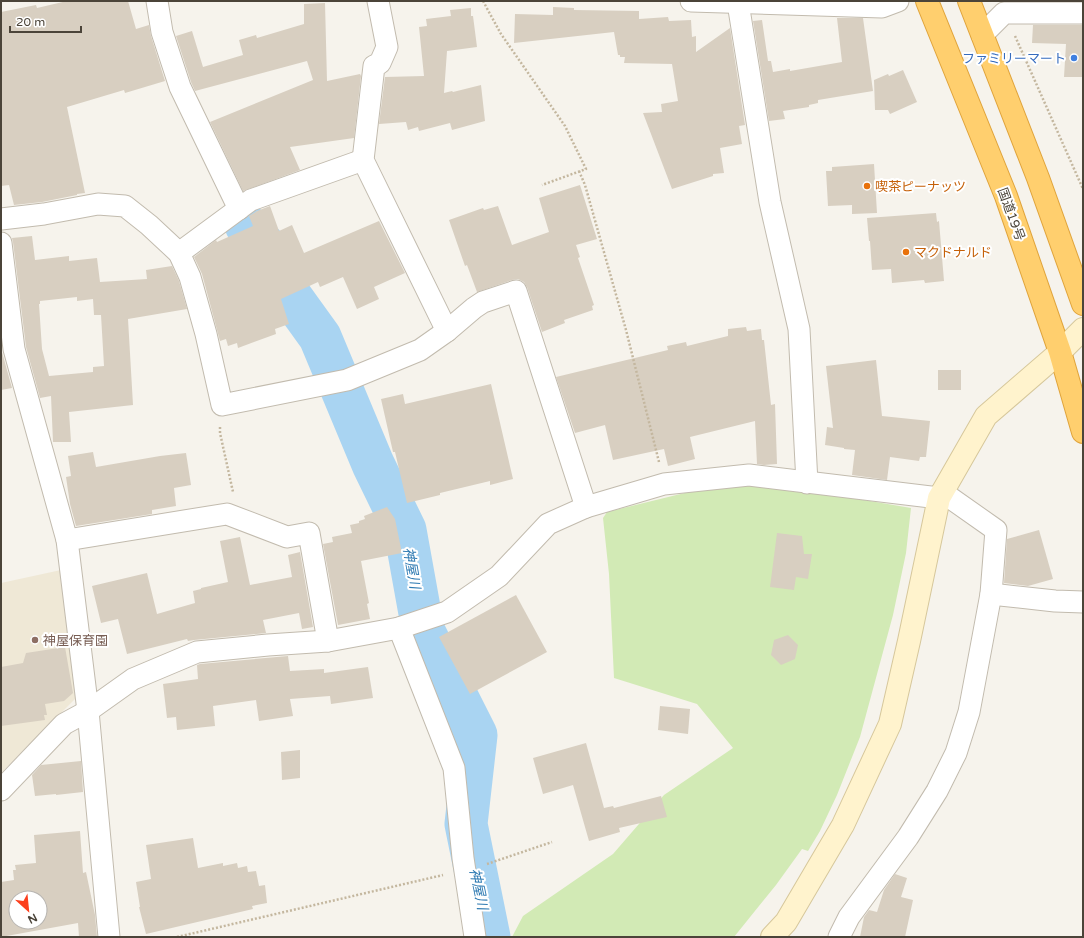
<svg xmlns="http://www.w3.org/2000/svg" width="1084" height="938" viewBox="0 0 1084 938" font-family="'Varela Round','Noto Sans JP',sans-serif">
<rect width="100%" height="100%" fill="#f6f3ec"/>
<polygon fill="#efe8d6" points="61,570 76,698 1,773 1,583"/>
<polygon fill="#d2eab5" points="770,484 911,508 906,553 893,615 860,737 837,795 820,831 808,851 802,849 776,885 734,937 512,937 523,916 613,854 664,795 733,748 697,704 614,678 609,574 603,518 607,512 705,488"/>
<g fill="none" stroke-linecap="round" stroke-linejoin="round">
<polyline stroke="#a9d4f2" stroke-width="43" points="246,225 277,260 289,294 320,337 373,464 405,530 423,630 476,735 466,824 489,937"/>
</g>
<g fill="#d8cfc1" fill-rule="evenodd">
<polygon points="67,1 128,1 136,29 149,25 151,36 165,81 125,93 124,90 67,107 85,193 77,194 77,195 42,202 14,205 9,185 1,186 1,12 36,5 37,8"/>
<polygon points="325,3 327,81 360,74 361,76 354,138 290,147 300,170 243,191 210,122 313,80 307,61 195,91 191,82 176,36 192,31 203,67 243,55 239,40 256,35 257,38 304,24 304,4"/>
<polygon points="553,7 574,8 574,10 639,11 639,19 668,17 669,21 691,20 692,37 696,36 696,52 730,28 745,125 739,126 742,144 720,148 724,173 713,174 713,176 672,189 643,113 662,112 661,104 678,101 672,64 624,63 625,57 620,57 620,55 618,55 614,32 514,43 515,14 553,15"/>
<polygon points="471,8 471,16 473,16 477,47 447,51 444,93 452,91 453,92 481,85 485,121 452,130 450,123 419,131 418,127 408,130 406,122 379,124 385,77 424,76 419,27 427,26 426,19 451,16 450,10"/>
<polygon points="837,18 863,18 873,91 818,100 818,103 809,105 809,107 783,111 785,119 769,121 753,21 762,20 768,61 771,61 773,72 790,69 790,71 842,62"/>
<polygon points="1033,25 1083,25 1083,77 1064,77 1066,44 1032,43"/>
<polygon points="903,70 917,102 890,114 888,110 875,110 874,80 888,74 889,76"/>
<polygon points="874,164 877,213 852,214 852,205 828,206 826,171 832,171 832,167"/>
<polygon points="580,185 597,239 576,245 580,257 578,258 594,305 592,306 593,310 564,320 565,323 542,332 527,287 524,282 518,279 512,280 477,292 467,265 465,266 449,220 483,208 484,210 498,206 512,245 549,232 539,198"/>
<polygon points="270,206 279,231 292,225 304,253 379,221 405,273 374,287 379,299 357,309 343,277 320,287 318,282 281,299 289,324 275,329 276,334 238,348 237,343 228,346 226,339 220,341 202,274 194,257 216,240 217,242 253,226 249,216 257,211"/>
<polygon points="936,213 937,222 939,221 944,281 925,283 924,280 892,283 891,269 872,270 870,241 869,241 867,218"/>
<path d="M32,236L35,260L69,256V261L97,258L100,282L147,279L146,270L172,266L179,281L187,309L128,319L133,405L69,412L71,442H53L51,396L40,398L26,347L13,242L12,238ZM77,297V301L93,299L94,315H101L104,366L93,367V372L49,376L42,349L39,304H40V301Z"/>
<polygon points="746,327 747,331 761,329 762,340 764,340 771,405 775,404 777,464 764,465 757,464 755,421 690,437 695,459 668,466 664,449 613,460 605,425 575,433 556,377 668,350 667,346 686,342 687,346 728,336 728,329"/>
<polygon points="1,342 2,352 12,388 1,390"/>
<polygon points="876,360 882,416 930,421 926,457 920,457 919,461 890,457 887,480 852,475 855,450 844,449 844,448 825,445 827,427 833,428 826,366"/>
<rect x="938" y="370" width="23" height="20"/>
<polygon points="491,384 513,479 490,485 490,481 440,493 440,495 407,503 395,452 393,452 381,399 403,394 405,404"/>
<polygon points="93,452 96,467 160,456 186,453 191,485 174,488 176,506 152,510 152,514 76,526 70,504 66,477 71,476 68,456"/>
<polygon points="387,507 395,519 402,553 361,561 369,603 367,604 370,619 338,625 323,544 333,542 332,537 352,533 350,525 359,523 359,521 365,519 364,516"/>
<polygon points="1039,530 1053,579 1028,586 1004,583 1007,539"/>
<polygon points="777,533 802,536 804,554 812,554 808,579 796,577 794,590 770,587"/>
<polygon points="240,537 250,585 292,577 288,555 300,552 313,627 302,629 299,613 263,620 266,633 194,640 188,641 187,639 127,654 118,619 101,623 92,586 147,573 157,614 195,603 193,591 201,589 201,588 228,582 220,541"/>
<polygon points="516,595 547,652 470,694 439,637"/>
<polygon points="788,635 798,645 795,659 781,665 771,655 774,640"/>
<polygon points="65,647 73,693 64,701 45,704 47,715 44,715 45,720 1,726 1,667 23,663 26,653"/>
<polygon points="288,656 290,671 324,669 324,673 368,667 373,698 331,704 330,696 290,699 293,716 259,721 256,700 213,706 215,726 177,730 176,717 167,718 163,684 198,679 197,665 200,664"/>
<polygon points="660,706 690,709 688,734 658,730"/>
<polygon points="586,743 604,808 613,806 614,808 661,796 667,817 619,828 620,832 589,841 573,785 543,794 533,758"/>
<polygon points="300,750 300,778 282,780 281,752"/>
<polygon points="81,761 83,792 56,795 56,794 35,796 32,775 41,765"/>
<path d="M80,831L83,873L86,872L95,915L97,937H79L78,923L1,937V882L14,880L13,870H16L15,865L36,863L34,835ZM16,898H40V922H16Z"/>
<polygon points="193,838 198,868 223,863 223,866 237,863 238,868 247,866 248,872 256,871 259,886 265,885 267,903 252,906 253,909 146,934 139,907 140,907 136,882 151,879 146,845"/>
<polygon points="895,874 907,878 901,897 913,900 905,937 860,937 864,917 869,910 877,912 884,890"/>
</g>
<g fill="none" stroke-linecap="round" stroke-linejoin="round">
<g stroke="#c2bbae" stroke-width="23">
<g id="street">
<polyline points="157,1 162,32 180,87 239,209"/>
<polyline points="378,1 387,47 380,63 374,66 363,160 447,331"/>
<polyline points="691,1 882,7 898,1"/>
<polyline points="738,3 770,202 799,329 807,483"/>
<polyline points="982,35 1004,13 1083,13"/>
<polyline points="1,219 44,214 98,204 125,206 149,225 179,253 190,277 206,334 222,405 347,380 420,350 447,331 474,308 483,302 516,291 586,507"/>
<polyline points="1,243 14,349 67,540 88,711 109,937"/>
<polyline points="179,253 251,200 363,160"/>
<polyline points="67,540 227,514 287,537 309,533 328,641"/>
<polyline points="991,594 1055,601 1083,602"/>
<polyline points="399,628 454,768 463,858 475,937"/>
<polyline points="1,790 64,724 88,711 133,679 197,652 268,645 328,641 399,628 447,612 499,576 548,524 586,507 664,484 749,475 939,498"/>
<polyline points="839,937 849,917 908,837 937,791 956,753 969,712 991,594 996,530 942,492"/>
</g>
</g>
<g stroke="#d6c79b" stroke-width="24">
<polyline id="secondary" points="772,937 786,922 843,825 890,724 909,641 939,498 986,416 1060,352 1083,329"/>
</g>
<g stroke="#e0a43c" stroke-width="24">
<g id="highway">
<polyline points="927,1 1006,196 1060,352 1083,432"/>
<polyline points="969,1 1038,178 1083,304"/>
</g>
</g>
<g stroke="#c4b79f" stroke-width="2.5" stroke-dasharray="2 2" stroke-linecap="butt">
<polyline points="483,1 501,34 565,126 586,169 542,185"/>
<polyline points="1015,36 1083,189"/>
<polyline points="579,171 585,185 626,330 659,462"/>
<polyline points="220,427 220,433 233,492"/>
<polyline points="487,864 552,842"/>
<polyline points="177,937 443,875"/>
</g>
<use href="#street" stroke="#fff" stroke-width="21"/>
<use href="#secondary" stroke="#fff3cd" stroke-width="22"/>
<use href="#highway" stroke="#ffcf6e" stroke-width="22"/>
</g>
<circle fill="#3f7fe0" stroke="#fff" stroke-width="1.5" cx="1074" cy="58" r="4"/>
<g fill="#e8710a" stroke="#fff" stroke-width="1.5">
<circle cx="867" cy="186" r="4"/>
<circle cx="906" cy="252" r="4"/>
</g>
<circle fill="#8d6e63" stroke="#fff" stroke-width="1.5" cx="35" cy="640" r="4"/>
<g text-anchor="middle" stroke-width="4" stroke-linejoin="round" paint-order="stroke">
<g font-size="13" fill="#366cbe" stroke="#fff" text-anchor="end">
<text x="1066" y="63">ファミリーマート</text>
</g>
<g font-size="13" fill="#c56008" stroke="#fff" text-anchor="start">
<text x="875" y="191">喫茶ピーナッツ</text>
<text x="914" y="257">マクドナルド</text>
</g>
<g font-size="13" fill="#4b4439" stroke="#fff">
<text transform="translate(1012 214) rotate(70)" y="5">国道19号</text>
</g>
<g font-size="13" fill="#785e54" stroke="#fff" text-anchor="start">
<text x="43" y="645">神屋保育園</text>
</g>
<g font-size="14" font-style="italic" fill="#2e7ab2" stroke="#fff">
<text transform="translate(412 568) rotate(80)" y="5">神屋川</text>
<text transform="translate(479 889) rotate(78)" y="5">神屋川</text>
</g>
</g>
<rect width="1084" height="938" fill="none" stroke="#4b4439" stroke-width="4"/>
<g transform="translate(28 910) rotate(153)"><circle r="19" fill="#ffffff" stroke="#b7b4b0"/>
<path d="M0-3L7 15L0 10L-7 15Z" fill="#fc3f1d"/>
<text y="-6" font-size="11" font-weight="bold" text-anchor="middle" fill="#4b4439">N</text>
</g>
<path d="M10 26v6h71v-6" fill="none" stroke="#4b4439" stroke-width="2"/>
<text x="16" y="26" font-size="12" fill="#4b4439" stroke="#ffffff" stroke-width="3" paint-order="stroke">20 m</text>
</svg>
